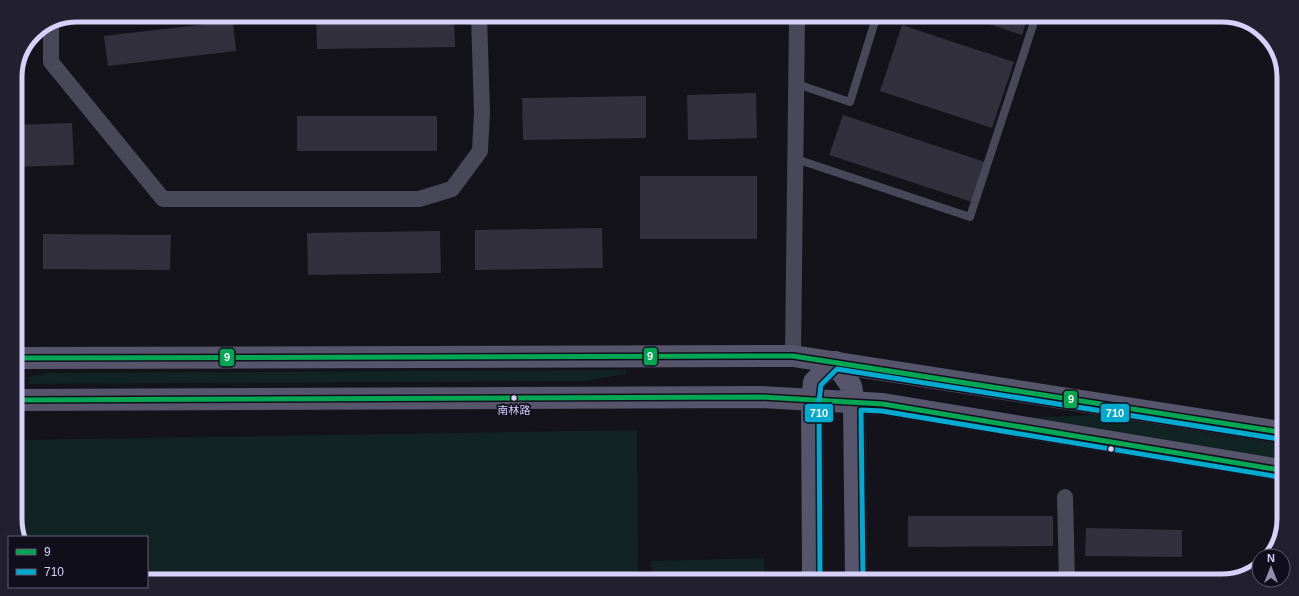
<svg xmlns="http://www.w3.org/2000/svg" width="1299" height="596" viewBox="0 0 1299 596" font-family="Arial,'Noto Sans SC',sans-serif">
<rect width="100%" height="100%" fill="#14121a"/>
<g fill="#122324">
<polygon points="626,370 626,374 584,381 29,384 28,377 50,373"/>
<polygon points="1095,415 1280,444 1280,460 1014,418"/>
<polygon points="637,430 638,579 147,577 147,537 20,537 15,523 15,440"/>
<polygon points="764,558 764,579 651,579 651,561"/>
</g>
<g fill="#32303c">
<polygon points="316,16 454,17 455,47 317,49"/>
<polygon points="974,19 1027,19 1022,35"/>
<polygon points="233,21 236,51 108,66 104,36"/>
<polygon points="902,25 1014,62 992,128 880,91"/>
<polygon points="756,93 757,138 688,140 687,95"/>
<polygon points="646,96 646,138 523,140 522,98"/>
<polygon points="843,115 985,162 972,202 829,155"/>
<rect x="297" y="116" width="140" height="35"/>
<polygon points="72,123 74,165 15,167 15,125"/>
<rect x="640" y="176" width="117" height="63"/>
<polygon points="602,228 603,268 475,270 475,230"/>
<polygon points="440,231 441,273 308,275 307,233"/>
<polygon points="43,234 171,235 170,270 43,269"/>
<polygon points="908,516 1053,516 1053,546 908,547"/>
<polygon points="1086,528 1182,530 1182,557 1085,556"/>
</g>
<g fill="none" stroke-linecap="round" stroke-linejoin="round">
<g stroke="#494859" stroke-width="8">
<polyline points="797,84 850,102 876,18"/>
<polyline points="796,159 970,217 1035,19"/>
</g>
<g stroke="#494859" stroke-width="16">
<polyline points="51,26 51,62 163,199 419,199 452,189 480,151 482,112 479,17"/>
<polyline points="793,356 797,18"/>
<polyline points="1065,497 1067,580"/>
</g>
<g stroke="#56556c" stroke-width="22">
<polyline points="15,358 793,356 1280,432"/>
<polyline points="835,362 851,386 854,403 856,579"/>
<polyline points="15,400 761,397 883,404 1280,470"/>
<polyline points="813,579 812,401 814,382 835,362"/>
</g>
<g stroke="#120f1d" stroke-width="8">
<g id="bus-1">
<polyline points="15,358 793,356 1280,432"/>
<polyline points="15,400 761,397 883,404 1280,470"/>
</g>
</g>
<g stroke="#120f1d" stroke-width="8">
<g id="bus-2">
<polyline points="820,579 819,401 821,385 837,369 1279,439"/>
<polyline points="863,579 861,410 882,411 1279,477"/>
</g>
</g>
<use href="#bus-1" stroke="#00a651" stroke-width="5"/>
<use href="#bus-2" stroke="#00a9ce" stroke-width="5"/>
</g>
<g fill="#d7d1f9" stroke="#120f1d" stroke-width="1.5">
<circle cx="514" cy="398" r="3.5"/>
<circle cx="1111" cy="449" r="3.5"/>
</g>
<g text-anchor="middle" stroke-width="3.5" stroke-linejoin="round" paint-order="stroke">
<g font-size="11" fill="#d7d1f9" stroke="#120f1d">
<text x="514" y="414">南林路</text>
</g>
</g>
<path d="M0 0H1299V596H0ZM77 22H1222A55 55 0 0 1 1277 77V519A55 55 0 0 1 1222 574H77A55 55 0 0 1 22 519V77A55 55 0 0 1 77 22Z" fill="#221f2f" fill-rule="evenodd"/>
<path fill="none" stroke="#d7d1f9" stroke-width="5" d="M77 22H1222A55 55 0 0 1 1277 77V519A55 55 0 0 1 1222 574H77A55 55 0 0 1 22 519V77A55 55 0 0 1 77 22Z"/>
<g stroke="#120f1d" stroke-width="1.5">
<rect x="643" y="347" width="15" height="19" rx="4" fill="#00a651"/>
<rect x="219" y="348" width="16" height="19" rx="4" fill="#00a651"/>
<rect x="1063" y="390" width="15" height="19" rx="4" fill="#00a651"/>
<rect x="804" y="403" width="30" height="20" rx="4" fill="#00a9ce"/>
<rect x="1100" y="403" width="30" height="20" rx="4" fill="#00a9ce"/>
</g>
<g font-size="11" text-anchor="middle" font-weight="bold" fill="#fff">
<text x="650" y="360">9</text>
<text x="227" y="361">9</text>
<text x="1071" y="403">9</text>
<text x="819" y="417">710</text>
<text x="1115" y="417">710</text>
</g>
<rect x="8" y="536" width="140" height="52" fill="#120f1d" stroke="#615d75"/>
<rect x="16" y="549" width="20" height="6" fill="#00a651" stroke="#615d75"/>
<text x="44" y="556" font-size="12" fill="#d7d1f9">9</text>
<rect x="16" y="569" width="20" height="6" fill="#00a9ce" stroke="#615d75"/>
<text x="44" y="576" font-size="12" fill="#d7d1f9">710</text>
<g transform="translate(1271 568)"><circle r="19" fill="#120f1d" stroke="#615d75"/>
<path d="M0-3L7 15L0 10L-7 15Z" fill="#938eab"/>
<text y="-6" font-size="11" font-weight="bold" text-anchor="middle" fill="#d7d1f9">N</text>
</g>
</svg>
